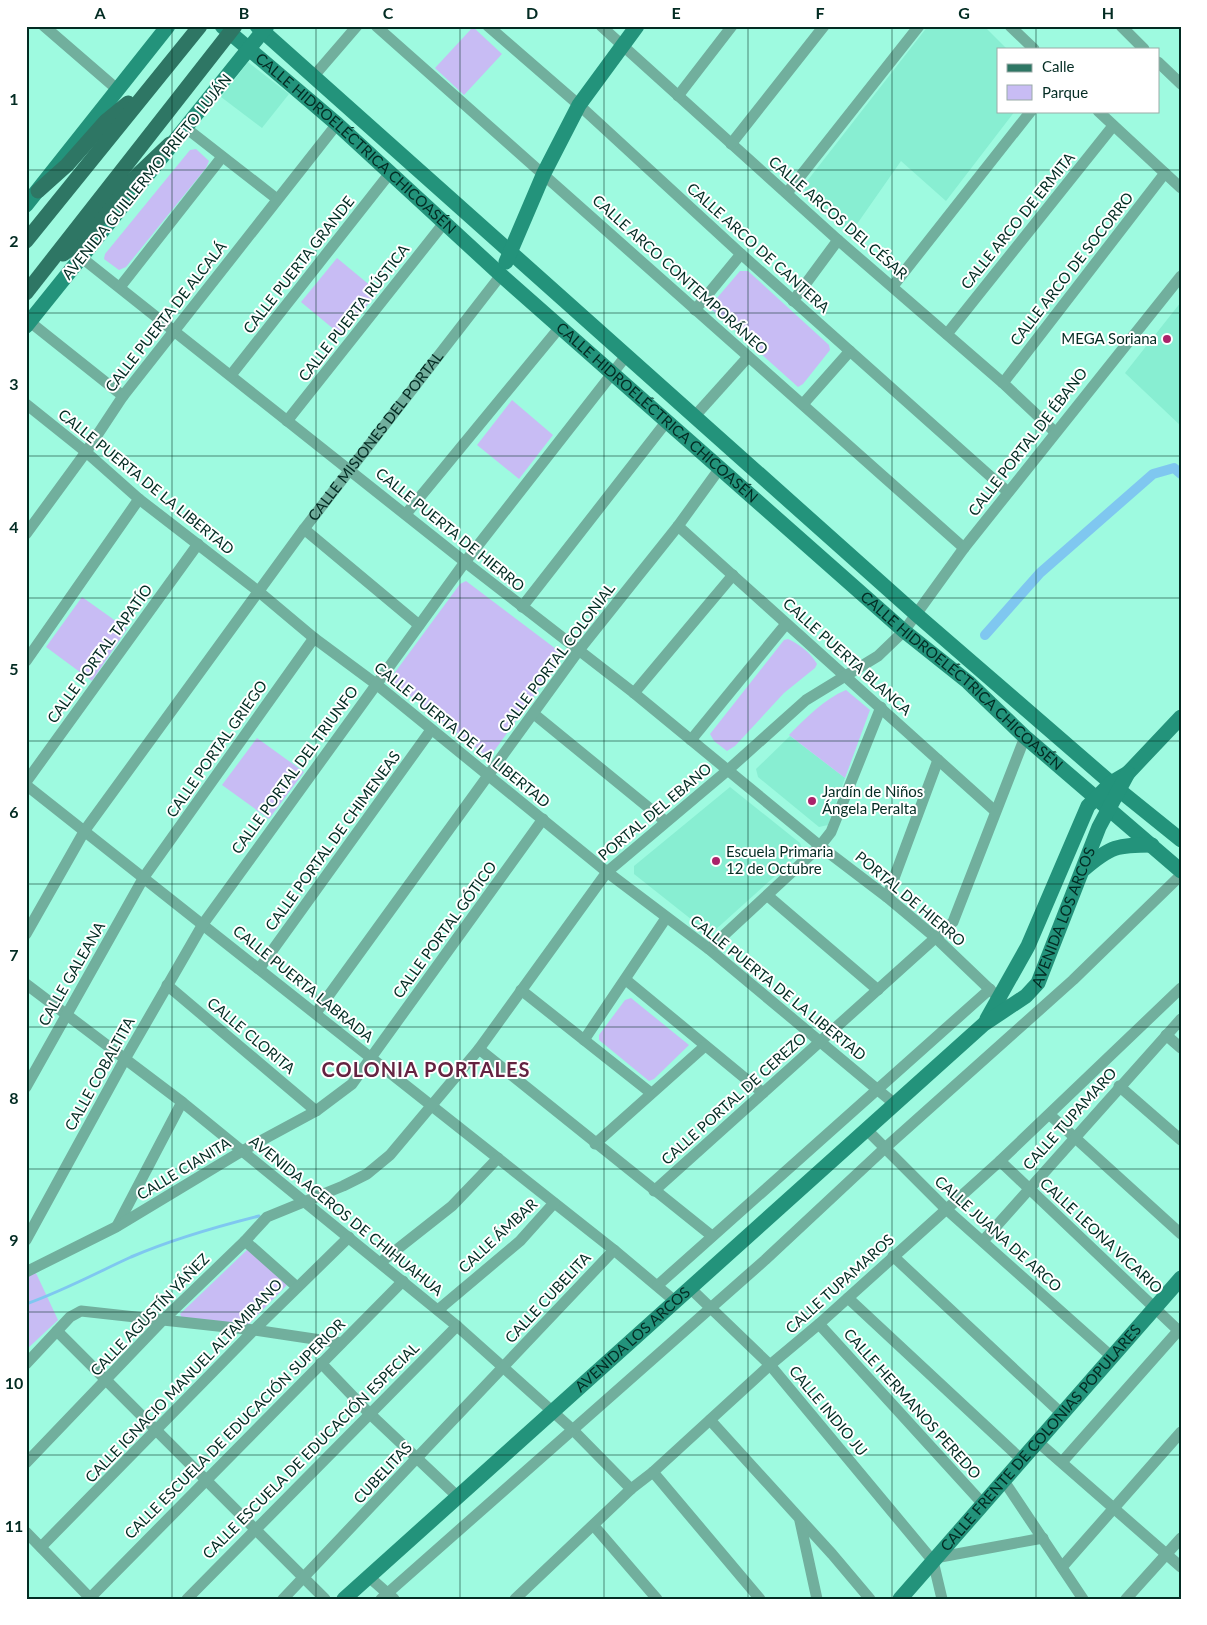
<svg xmlns="http://www.w3.org/2000/svg" width="1207" height="1625" viewBox="0 0 1207 1625" font-family="Lato,sans-serif">
<rect width="100%" height="100%" fill="#9efae0"/>
<g fill="#88eed2">
<polygon points="928,26 984,26 1007,49 998,49 998,111 1015,111 946,201 901,161 850,234 805,194 804,185"/>
<polygon points="248,62 289,94 262,128 221,97"/>
<polygon points="1181,302 1181,426 1125,373"/>
<polygon points="790,736 845,778 828,825 819,827 758,777 756,769"/>
<polygon points="730,787 800,843 803,851 714,931 706,931 634,874 634,866"/>
</g>
<g fill="#c8bcf4">
<polygon points="473,27 502,54 464,95 435,68"/>
<polygon points="196,149 209,161 206,168 126,267 119,270 104,259 105,254 190,150"/>
<polygon points="337,258 378,292 342,336 301,302"/>
<polygon points="740,271 748,271 829,345 830,350 803,384 798,387 712,310 711,305"/>
<polygon points="512,400 553,435 519,479 477,445"/>
<polygon points="466,581 560,652 561,658 492,754 485,755 395,684 393,675 460,584"/>
<polygon points="82,597 127,629 92,681 46,647"/>
<path d="M788,639C799,644 811,653 817,664L815,668L784,693L735,746L727,751L714,741L710,734L784,640Z"/>
<path d="M846,690L870,710L845,778L789,735C806,718 824,699 846,690Z"/>
<polygon points="257,738 304,772 269,819 222,785"/>
<polygon points="631,998 689,1045 654,1079 649,1081 599,1040 599,1035 625,1000"/>
<polygon points="249,1248 287,1285 248,1325 182,1318 180,1314"/>
<polygon points="36,1273 58,1320 26,1350 26,1277"/>
</g>
<g fill="none" stroke-linecap="round" stroke-linejoin="round">
<path stroke="#7fc7f0" stroke-width="3" d="M26,1304C63,1291 96,1273 131,1257C173,1239 215,1227 259,1216"/>
<polyline stroke="#7fc7f0" stroke-width="10" points="985,635 1040,573 1153,474 1174,468 1181,474"/>
<g stroke="#71af9d" stroke-width="11">
<polyline points="44,26 118,90"/>
<polyline points="376,26 964,548"/>
<polyline points="488,26 579,105 741,254 1008,492"/>
<polyline points="601,26 838,240 1003,383 1055,432"/>
<polyline points="1010,26 1034,49"/>
<polyline points="1121,26 1144,49"/>
<polyline points="1158,62 1181,84"/>
<polyline points="313,77 357,26"/>
<polyline points="678,96 732,26"/>
<polyline points="1098,111 1181,188"/>
<polyline points="186,128 277,199"/>
<polyline points="731,144 824,26"/>
<polyline points="787,193 919,26"/>
<polyline points="82,258 465,562 634,693 820,846 887,897 936,938 1004,1003"/>
<polyline points="893,286 1031,111"/>
<polyline points="120,287 222,157"/>
<polyline points="793,301 838,240"/>
<polyline points="695,310 741,254"/>
<polyline points="30,322 123,396"/>
<polyline points="947,334 1113,126"/>
<polyline points="231,375 390,173"/>
<polyline points="1003,383 1165,173"/>
<polyline points="26,404 86,452 139,499 258,591 314,638 376,684 607,872 709,949 896,1105"/>
<polyline points="803,404 850,351"/>
<polyline points="694,417 748,357"/>
<polyline points="287,421 444,223"/>
<polyline points="406,514 560,327"/>
<polyline points="678,526 995,811"/>
<polyline points="304,529 419,625"/>
<polyline points="26,534 86,452 123,396 337,124"/>
<polyline points="522,607 667,421"/>
<polyline points="26,661 139,499"/>
<polyline points="634,693 733,575"/>
<polyline points="534,714 665,821"/>
<polyline points="691,740 786,624"/>
<polyline points="26,782 198,544"/>
<polyline points="26,785 614,1250 676,1302"/>
<polyline points="768,896 878,990"/>
<polyline points="887,897 938,760"/>
<path id="s1" d="M26,934L85,830L304,529L501,275"/>
<polyline points="709,949 820,846 831,832 881,707"/>
<polyline points="259,969 431,730"/>
<polyline points="626,980 763,1093"/>
<polyline points="26,984 182,1102 457,1326 572,1429 631,1489"/>
<polyline points="167,985 316,1111"/>
<polyline points="521,990 651,1093"/>
<polyline points="316,1013 579,650 678,526 720,468"/>
<polyline points="1166,1035 1181,1048"/>
<polyline points="584,1040 666,918"/>
<polyline points="479,1049 712,1236"/>
<polyline points="1119,1086 1181,1140"/>
<polyline points="26,1087 144,877 314,638"/>
<polyline points="1050,1115 1181,1234"/>
<polyline points="868,1131 946,1209 1111,1356"/>
<polyline points="595,1144 705,1046"/>
<polyline points="1000,1161 1181,1333"/>
<polyline points="654,1191 953,922 1025,737"/>
<polyline points="117,1226 182,1102"/>
<polyline points="26,1240 125,1059 203,924 465,562 626,356"/>
<polyline points="245,1241 297,1287"/>
<polyline points="983,1241 1181,1019"/>
<polyline points="893,1256 1062,1414"/>
<polyline points="381,1262 452,1206 498,1158"/>
<polyline points="26,1272 116,1227 242,1151 316,1111 352,1084 543,819"/>
<polyline points="658,1285 990,989"/>
<polyline points="691,1289 770,1365 933,1561 942,1599"/>
<polyline points="848,1298 1022,1460"/>
<polyline points="438,1310 520,1241 554,1203"/>
<polyline points="819,1324 983,1504"/>
<polyline points="57,1331 325,1599"/>
<polyline points="321,1363 369,1413 458,1497"/>
<polyline points="26,1364 70,1317 81,1311 254,1330 341,1343"/>
<polyline points="710,1420 832,1554 870,1599"/>
<polyline points="1038,1442 1181,1567"/>
<polyline points="1062,1462 1178,1331"/>
<polyline points="26,1463 162,1321 245,1241 267,1217 343,1186 367,1174 390,1155 479,1049 607,872 728,770 806,700 878,656 904,631 964,548 1181,276"/>
<polyline points="653,1472 760,1599"/>
<polyline points="1004,1481 1083,1599"/>
<polyline points="800,1521 817,1599"/>
<polyline points="594,1526 657,1599"/>
<polyline points="26,1532 91,1599"/>
<polyline points="41,1547 254,1330 349,1237"/>
<polyline points="935,1558 1043,1538"/>
<polyline points="1062,1567 1181,1432"/>
<polyline points="369,1577 394,1599"/>
<polyline points="89,1599 403,1281"/>
<polyline points="187,1599 457,1326"/>
<polyline points="283,1599 614,1250"/>
<polyline points="381,1599 765,1260 885,1148 1073,980 1181,875"/>
<polyline points="515,1599 631,1489 653,1472 770,1365 819,1324 1000,1161 1181,988"/>
<polyline points="1126,1599 1181,1538"/>
</g>
<g stroke="#23937b" stroke-width="15">
<path id="s2" d="M222,26L337,124L501,275L904,631L968,682L1025,737L1181,871"/>
<polyline points="257,26 917,615 1119,790 1181,840"/>
<polyline points="26,205 168,26"/>
<polyline points="506,262 544,173 579,105 637,26"/>
<polyline points="26,326 267,26"/>
<path d="M1084,869C1111,846 1117,845 1152,845"/>
<polyline points="987,1019 1028,946 1088,806 1111,783 1128,773 1181,717"/>
<path id="s3" d="M344,1599L984,1024L1026,996L1038,983L1099,827L1128,773"/>
<path id="s4" d="M900,1599L1181,1278"/>
</g>
<g stroke="#2e7664" stroke-width="15">
<polyline points="38,191 67,165 106,121 128,103"/>
<polyline points="26,241 200,26"/>
<polyline points="63,254 80,242 128,184 170,144"/>
<polyline points="26,293 235,26"/>
</g>
</g>
<path fill="none" stroke="#032c23" stroke-width="1" stroke-opacity="0.55" d="M172,26V1599M316,26V1599M460,26V1599M604,26V1599M748,26V1599M892,26V1599M1036,26V49M1036,111V1599M26,170H1181M26,313H1181M26,456H1181M26,598H1181M26,741H1181M26,884H1181M26,1027H1181M26,1169H1181M26,1312H1181M26,1455H1181"/>
<g fill="#aa236a" stroke="#fff" stroke-width="2">
<circle cx="1167" cy="339" r="5"/>
<circle cx="812" cy="801" r="5"/>
<circle cx="716" cy="861" r="5"/>
</g>
<g text-anchor="middle" stroke-width="4" stroke-linejoin="round" paint-order="stroke">
<g font-size="15" fill="#032c23" stroke="#fff">
<text dy="5" stroke="none"><textPath href="#s2" startOffset="178">CALLE HIDROELÉCTRICA CHICOASÉN</textPath></text>
<text transform="translate(147 177) rotate(-51)" y="5">AVENIDA GUILLERMO PRIETO LUJÁN</text>
<text transform="translate(838 218) rotate(41)" y="5">CALLE ARCOS DEL CÉSAR</text>
<text transform="translate(1018 221) rotate(-51)" y="5">CALLE ARCO DE ERMITA</text>
<text transform="translate(758 248) rotate(42)" y="5">CALLE ARCO DE CANTERA</text>
<text transform="translate(299 265) rotate(-52)" y="5">CALLE PUERTA GRANDE</text>
<text transform="translate(1072 269) rotate(-52)" y="5">CALLE ARCO DE SOCORRO</text>
<text transform="translate(680 275) rotate(42)" y="5">CALLE ARCO CONTEMPORÁNEO</text>
<text transform="translate(354 313) rotate(-52)" y="5">CALLE PUERTA RÚSTICA</text>
<text transform="translate(166 317) rotate(-52)" y="5">CALLE PUERTA DE ALCALÁ</text>
<text dy="5" stroke="none"><textPath href="#s2" startOffset="582">CALLE HIDROELÉCTRICA CHICOASÉN</textPath></text>
<text dy="5" stroke="none"><textPath href="#s1" startOffset="609">CALLE MISIONES DEL PORTAL</textPath></text>
<text transform="translate(1028 442) rotate(-52)" y="5">CALLE PORTAL DE ÉBANO</text>
<text transform="translate(146 482) rotate(39)" y="5">CALLE PUERTA DE LA LIBERTAD</text>
<text transform="translate(450 530) rotate(39)" y="5">CALLE PUERTA DE HIERRO</text>
<text transform="translate(100 654) rotate(-54)" y="5">CALLE PORTAL TAPATÍO</text>
<text transform="translate(847 657) rotate(42)" y="5">CALLE PUERTA BLANCA</text>
<text transform="translate(557 658) rotate(-53)" y="5">CALLE PORTAL COLONIAL</text>
<text dy="5" stroke="none"><textPath href="#s2" startOffset="988">CALLE HIDROELÉCTRICA CHICOASÉN</textPath></text>
<text transform="translate(462 735) rotate(39)" y="5">CALLE PUERTA DE LA LIBERTAD</text>
<text transform="translate(217 749) rotate(-55)" y="5">CALLE PORTAL GRIEGO</text>
<text transform="translate(295 770) rotate(-54)" y="5">CALLE PORTAL DEL TRIUNFO</text>
<text transform="translate(655 812) rotate(-40)" y="5">PORTAL DEL EBANO</text>
<text transform="translate(333 841) rotate(-54)" y="5">CALLE PORTAL DE CHIMENEAS</text>
<text transform="translate(910 899) rotate(40)" y="5">PORTAL DE HIERRO</text>
<text dy="5" stroke="none"><textPath href="#s3" startOffset="999">AVENIDA LOS ARCOS</textPath></text>
<text transform="translate(445 930) rotate(-54)" y="5">CALLE PORTAL GÓTICO</text>
<text transform="translate(72 974) rotate(-60)" y="5">CALLE GALEANA</text>
<text transform="translate(303 984) rotate(39)" y="5">CALLE PUERTA LABRADA</text>
<text transform="translate(778 988) rotate(39)" y="5">CALLE PUERTA DE LA LIBERTAD</text>
<text transform="translate(251 1036) rotate(40)" y="5">CALLE CLORITA</text>
<text transform="translate(100 1074) rotate(-61)" y="5">CALLE COBALTITA</text>
<text transform="translate(734 1099) rotate(-42)" y="5">CALLE PORTAL DE CEREZO</text>
<text transform="translate(1070 1119) rotate(-48)" y="5">CALLE TUPAMARO</text>
<text transform="translate(184 1169) rotate(-31)" y="5">CALLE CIANITA</text>
<text transform="translate(346 1216) rotate(39)" y="5">AVENIDA ACEROS DE CHIHUAHUA</text>
<text transform="translate(998 1234) rotate(42)" y="5">CALLE JUANA DE ARCO</text>
<text transform="translate(498 1236) rotate(-43)" y="5">CALLE ÁMBAR</text>
<text transform="translate(1101 1236) rotate(43)" y="5">CALLE LEONA VICARIO</text>
<text transform="translate(840 1284) rotate(-42)" y="5">CALLE TUPAMAROS</text>
<text transform="translate(548 1298) rotate(-47)" y="5">CALLE CUBELITA</text>
<text transform="translate(150 1315) rotate(-46)" y="5">CALLE AGUSTÍN YÁÑEZ</text>
<text dy="5" stroke="none"><textPath href="#s3" startOffset="388">AVENIDA LOS ARCOS</textPath></text>
<text transform="translate(184 1381) rotate(-46)" y="5">CALLE IGNACIO MANUEL ALTAMIRANO</text>
<text transform="translate(912 1404) rotate(48)" y="5">CALLE HERMANOS PEREDO</text>
<text transform="translate(828 1411) rotate(50)" y="5">CALLE INDIO JU</text>
<text transform="translate(235 1429) rotate(-45)" y="5">CALLE ESCUELA DE EDUCACIÓN SUPERIOR</text>
<text dy="5" stroke="none"><textPath href="#s4" startOffset="214">CALLE FRENTE DE COLONIAS POPULARES</textPath></text>
<text transform="translate(311 1451) rotate(-45)" y="5">CALLE ESCUELA DE EDUCACIÓN ESPECIAL</text>
<text transform="translate(383 1473) rotate(-47)" y="5">CUBELITAS</text>
</g>
<g font-size="15" fill="#032c23" stroke="#fff" text-anchor="start">
<text x="1157" y="344" text-anchor="end">MEGA Soriana</text>
<text x="822" y="797">Jardín de Niños<tspan x="822" dy="17">Ángela Peralta</tspan></text>
<text x="726" y="857">Escuela Primaria<tspan x="726" dy="17">12 de Octubre</tspan></text>
</g>
<g font-size="20" font-weight="bold" letter-spacing="1" fill="#642341" stroke="#fff">
<text x="426" y="1077">COLONIA PORTALES</text>
</g>
</g>
<rect width="1207" height="1625" fill="none" stroke="#ffffff" stroke-width="55"/>
<rect x="997" y="48" width="162" height="65" fill="#ffffff" stroke="#9aaba7"/>
<rect x="1007" y="64" width="25" height="8" fill="#2e7664" stroke="#9aaba7"/>
<text x="1042" y="72" font-size="15" fill="#032c23">Calle</text>
<rect x="1007" y="85" width="25" height="15" fill="#c8bcf4" stroke="#9aaba7"/>
<text x="1042" y="98" font-size="15" fill="#032c23">Parque</text>
<rect x="28" y="28" width="1152" height="1570" fill="none" stroke="#032c23" stroke-width="2"/>
<g font-size="16" text-anchor="middle" font-weight="bold" fill="#032c23">
<text x="100" y="19">A</text>
<text x="244" y="19">B</text>
<text x="388" y="19">C</text>
<text x="532" y="19">D</text>
<text x="676" y="19">E</text>
<text x="820" y="19">F</text>
<text x="964" y="19">G</text>
<text x="1108" y="19">H</text>
<text x="14" y="105">1</text>
<text x="14" y="247">2</text>
<text x="14" y="390">3</text>
<text x="14" y="533">4</text>
<text x="14" y="675">5</text>
<text x="14" y="818">6</text>
<text x="14" y="961">7</text>
<text x="14" y="1104">8</text>
<text x="14" y="1246">9</text>
<text x="14" y="1389">10</text>
<text x="14" y="1532">11</text>
</g>
</svg>
